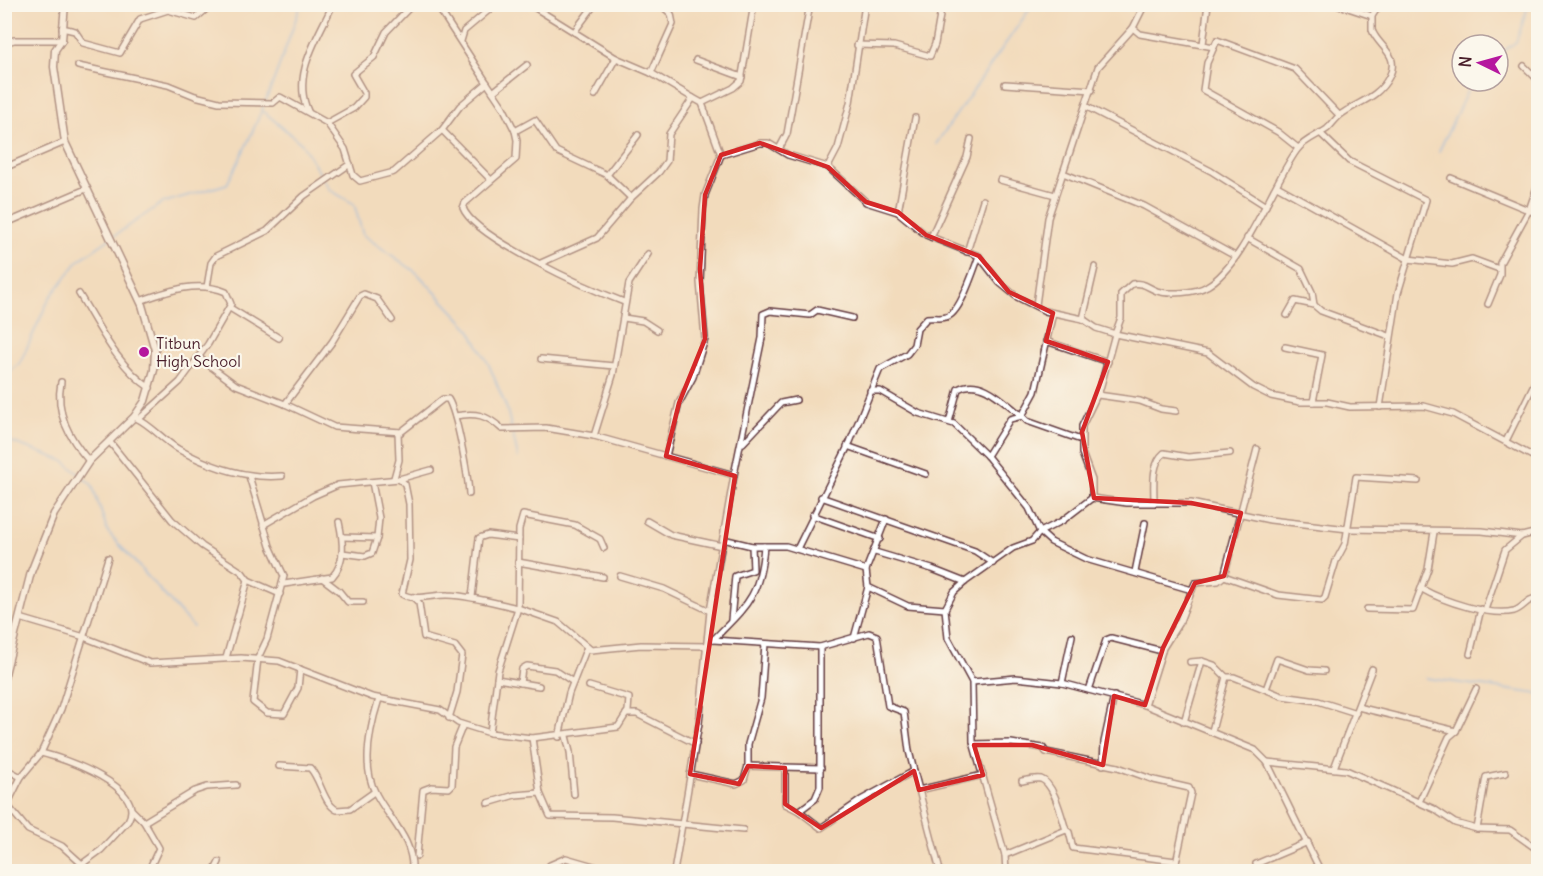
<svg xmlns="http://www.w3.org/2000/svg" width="1543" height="876" viewBox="0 0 1543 876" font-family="Delius,sans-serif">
<rect width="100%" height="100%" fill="#fbf7ec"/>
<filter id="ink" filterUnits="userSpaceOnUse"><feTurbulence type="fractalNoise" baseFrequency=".0167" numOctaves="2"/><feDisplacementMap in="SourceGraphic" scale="12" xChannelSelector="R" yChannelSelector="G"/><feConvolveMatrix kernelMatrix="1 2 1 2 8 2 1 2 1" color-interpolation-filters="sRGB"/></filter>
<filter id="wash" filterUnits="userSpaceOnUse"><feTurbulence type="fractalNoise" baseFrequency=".008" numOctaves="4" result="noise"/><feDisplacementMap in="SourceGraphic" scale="24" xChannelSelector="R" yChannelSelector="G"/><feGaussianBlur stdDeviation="1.35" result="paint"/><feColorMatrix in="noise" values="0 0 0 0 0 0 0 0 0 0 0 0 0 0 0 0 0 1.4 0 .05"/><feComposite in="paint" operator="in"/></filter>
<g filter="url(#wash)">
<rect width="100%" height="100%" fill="#f2dbbc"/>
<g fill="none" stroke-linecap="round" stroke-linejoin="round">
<g stroke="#77afe7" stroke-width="2">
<polyline points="1498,55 1516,42 1529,4"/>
<polyline points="263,111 302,144 330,190 354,204 363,235 417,273 469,328 489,365 507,409 518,457"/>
<polyline points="936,144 1033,4"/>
<polyline points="1439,151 1472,81"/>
<path d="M4,377L20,363L49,299L79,260L162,203L227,184C258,126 280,66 301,4"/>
<polyline points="4,436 9,441 64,461 92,485 108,532 193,627"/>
<polyline points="1426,678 1538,694"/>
</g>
</g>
</g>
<g filter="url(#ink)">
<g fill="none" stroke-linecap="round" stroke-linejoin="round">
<g stroke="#633b41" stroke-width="8">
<g id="minor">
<polyline points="160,4 168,10 196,18 212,4"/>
<polyline points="408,4 410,7 386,32 374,57 353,74 364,93 364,97 354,108 327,123 345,149 353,175 360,181 394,172 442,130 460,106 487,83 436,4"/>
<polyline points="529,4 616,58 651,73 673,24 671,14 660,4"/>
<polyline points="1336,4 1372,16"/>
<polyline points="62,28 75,31 83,43 120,53 140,19 168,10"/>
<polyline points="1133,28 1140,34 1214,47"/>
<polyline points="574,32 595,4"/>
<polyline points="461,41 464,31 496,4"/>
<polyline points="4,43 14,40 62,40"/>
<polyline points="1203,44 1208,4"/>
<polyline points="857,45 894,46 930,56 935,44 942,4"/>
<polyline points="696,60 742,77"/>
<polyline points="78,66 168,85 195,96 219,102 273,103 280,97 327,123"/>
<polyline points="1524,66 1538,80"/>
<polyline points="487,83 503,107 515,131"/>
<polyline points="1005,84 1092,90"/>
<polyline points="493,92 527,65"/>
<polyline points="595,95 616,58"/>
<polyline points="702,103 733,88 741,81 754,4"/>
<polyline points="1087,107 1211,171 1266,206"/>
<path d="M308,111C291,75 318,38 333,4"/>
<polyline points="442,130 491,180"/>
<polyline points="1320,133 1349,161 1426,200 1398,293 1380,407"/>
<polyline points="1298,148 1278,132 1203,90 1207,63 1217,40 1295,69 1339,115"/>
<polyline points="779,149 787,134 810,4"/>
<path d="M721,155L760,143H768L788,155L828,167L866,202L898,212L926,235L979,256L1000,283L1017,297L1045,311L1083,319L1096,328L1115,334L1121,318V294L1132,284C1143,282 1147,287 1157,291C1169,295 1196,293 1207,286C1244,265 1272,184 1297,150C1304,140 1317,136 1327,129C1333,124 1336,117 1343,113C1360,101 1378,98 1389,77C1401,54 1378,47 1372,30V16L1380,4"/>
<polyline points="828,167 838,148 850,103 865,4"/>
<polyline points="4,168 65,142"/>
<polyline points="1063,173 1144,206 1235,256"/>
<polyline points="607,175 638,135"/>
<polyline points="1451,178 1538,214"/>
<polyline points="1000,180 1055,195"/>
<polyline points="1277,186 1408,259 1452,264 1472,259 1499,269"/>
<polyline points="898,212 915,118"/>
<polyline points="4,224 86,189"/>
<polyline points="931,237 967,157 971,139"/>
<polyline points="1247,238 1301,269 1312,292 1314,305"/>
<polyline points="967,252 983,200"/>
<polyline points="541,263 597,238 631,198 659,172 667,161 669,134 693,98 651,73"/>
<polyline points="207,287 211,263 216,256 267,231 304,196 350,164"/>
<path d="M79,294C99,326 117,366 150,388"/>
<path d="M624,302C592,290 474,238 463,208L465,203L516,159L517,140L515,131L535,120L556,151L607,175L631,198"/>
<polyline points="1488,304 1500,275 1500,263 1529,210 1538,184"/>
<polyline points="1036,305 1048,218 1098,67 1133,28 1145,4"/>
<polyline points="230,308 279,338"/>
<polyline points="1287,315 1295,301 1314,305 1321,311 1389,336"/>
<polyline points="624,318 643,321 657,330"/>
<polyline points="1083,319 1095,267"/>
<polyline points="1046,341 1108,362"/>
<polyline points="1285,347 1322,355 1313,402"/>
<path d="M198,357L236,385L285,404L334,427L401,432L443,399H448C457,413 468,475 469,494"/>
<polyline points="541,359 614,366"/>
<path d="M61,382C55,413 69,438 89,461"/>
<polyline points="870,391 880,391 918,413 954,424 987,456 1029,508 1040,532 1051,542 1086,559 1192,590 1195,583 1218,581 1224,576 1257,449"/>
<polyline points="1098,395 1140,401 1161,409 1176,411"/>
<polyline points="285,404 332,342 360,296 364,294 377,299 392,320"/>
<path d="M455,416C476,412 487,415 502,429L546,428L594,436L734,475"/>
<polyline points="1022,416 1027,421 1081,440"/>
<path d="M136,418C151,425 163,440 178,449C210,467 245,479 282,476"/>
<path d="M139,419L180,382L208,344L231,304L226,292C197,280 168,291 140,301"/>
<path d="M949,422L958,389C981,376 1004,402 1021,415"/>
<polyline points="594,436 613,375 629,283 648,254"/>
<polyline points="109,441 172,520 202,546 242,572 248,580 226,658"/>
<polyline points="1506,441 1538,376"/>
<polyline points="743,443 781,403 796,400"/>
<polyline points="847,446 926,474"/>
<polyline points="666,456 679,403 693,377 705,339 700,282 703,209 705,195 721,155 702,103 693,98"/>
<polyline points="987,456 1010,419 1022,416 1035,392 1053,313"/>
<polyline points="249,476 270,546 284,576 267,639 258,658 253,702 267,713 284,714 298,688 300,669"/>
<polyline points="394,478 399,460 398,432"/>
<path d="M399,479L405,484L409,504L410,560L402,594C415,602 434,594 448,595C472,596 495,603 518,608L498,671L490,733"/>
<polyline points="821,497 975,551 993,563"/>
<polyline points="1092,498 1127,503 1191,503 1270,520 1348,529 1482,531 1522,536 1538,532"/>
<path d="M1154,502C1154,486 1151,464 1164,453L1188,457L1230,453"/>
<polyline points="812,515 880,539"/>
<polyline points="647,521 671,535 722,546"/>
<polyline points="263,525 313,496 338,485 399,479 431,470"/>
<polyline points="343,537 377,538 379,518 372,482"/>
<polyline points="723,539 752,546 786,546 866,570"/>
<polyline points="604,548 600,539 575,525 523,515 519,529 518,608 558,622 591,650 641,645 707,646"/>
<path d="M797,549L850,442L880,369L907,354L914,345L917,329L927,318C933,317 940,319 946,317C960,315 974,269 979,256"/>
<polyline points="875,552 932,569 965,582"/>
<polyline points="342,553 365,556 372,553 377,538"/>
<polyline points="518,562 603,577"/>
<polyline points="1135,572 1145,523"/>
<polyline points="620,576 664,589 710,611"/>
<polyline points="1224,576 1278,595 1322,600 1325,597 1336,561 1345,544 1356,477 1418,481"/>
<polyline points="322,578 339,591 348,602 363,602"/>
<polyline points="248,580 280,594"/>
<path d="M284,584L332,577C346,562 343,540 339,522"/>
<polyline points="868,587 908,606 945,609"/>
<path d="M1422,589C1443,601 1490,617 1514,611C1524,608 1527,598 1538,598"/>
<polyline points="413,597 419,603 424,637 455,646 462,655 457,692 449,718"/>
<polyline points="472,597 479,538 488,535 519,539"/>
<polyline points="1367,609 1413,610 1428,569 1434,532"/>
<polyline points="1485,610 1505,550 1522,536"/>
<polyline points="20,618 81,636 150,663 241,658 279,661 372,697 440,710 458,723 490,733 532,738 618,727 628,711 629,698 589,686"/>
<polyline points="731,620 735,576 753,570 752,546"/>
<polyline points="708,636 713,640 820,647 869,633 877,636 888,706 904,712 909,751 914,771 861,800 821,828 799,811 785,804 785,768"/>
<polyline points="854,638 868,587 866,570 886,519"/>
<path d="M713,640C747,605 760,597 764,546"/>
<polyline points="1470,654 1481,609"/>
<polyline points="1202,661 1214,665 1226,677 1234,677 1282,696 1318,701 1356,713"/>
<polyline points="497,679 539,686"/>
<polyline points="972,682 1016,678 1062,683 1145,705 1255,750 1267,762 1321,872"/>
<polyline points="520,683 522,669 527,666 555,670 573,682"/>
<polyline points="1062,683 1072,636"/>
<polyline points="1266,689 1277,659 1309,670 1324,671"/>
<polyline points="1089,690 1106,640 1111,638 1162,651"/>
<path d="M379,699C370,727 361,767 376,794C390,821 414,839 412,872"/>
<polyline points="1145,705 1163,648 1180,621 1192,590"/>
<polyline points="1358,707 1456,731"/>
<polyline points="626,714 637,714 696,744"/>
<polyline points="1184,722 1202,661 1190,662"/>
<polyline points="1212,731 1226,677"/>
<polyline points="566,736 570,752 574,794"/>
<polyline points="559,737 569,693 587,647"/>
<polyline points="532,738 540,793 550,816 612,817 743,830"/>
<polyline points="974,744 1011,743 1043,748 1046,752 1118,767 1154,780 1189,788 1191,793 1174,872"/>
<polyline points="1267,762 1346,770 1434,809 1455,823 1477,829 1510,830 1538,850"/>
<polyline points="1103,765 1104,742 1114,696"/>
<path d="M279,766L310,768C321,780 323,803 337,810L350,809L374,792"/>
<polyline points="748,766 748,744 761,698 765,644"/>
<polyline points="4,768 21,777"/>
<polyline points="1334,768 1372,669"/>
<polyline points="914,771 919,790"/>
<polyline points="690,774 736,784 744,780 748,766 821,768"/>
<path d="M1022,781C1027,780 1036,778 1041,779C1054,783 1062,818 1066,830"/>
<polyline points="1419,802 1449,737 1456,731 1476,689"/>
<polyline points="488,803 515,795 540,793"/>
<path d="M8,806L28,830L62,846L82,864L101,850L128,821C148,787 63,758 41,753"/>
<polyline points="132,810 144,822 159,848 148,872"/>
<polyline points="4,811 21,777 41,753 61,709 108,558"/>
<polyline points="799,811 815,799 820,787 820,647"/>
<polyline points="144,822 195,791 207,787 236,785"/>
<polyline points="1477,829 1486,777 1506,773"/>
<polyline points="1005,855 1066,830 1069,832 1073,848 1176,861"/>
<polyline points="417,856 423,790 431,787 449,788 452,785 454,747 463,725"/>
<polyline points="1256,864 1308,842"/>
<polyline points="550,865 566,858 604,869 630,872"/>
<polyline points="939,867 919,790 983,775"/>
<polyline points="214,872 219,862"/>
<polyline points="674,872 699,723 710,611 734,475 762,338 763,314 770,311 810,315 817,310 852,318"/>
<polyline points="1006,872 1005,855 973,742 972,682 948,638 945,609 954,592 965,582 1013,548 1032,541 1040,532 1062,521 1092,498 1092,480 1082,453 1082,426 1100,389 1115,334 1208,353 1253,387 1271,396 1300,402 1327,402 1350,407 1424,406 1453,414 1538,459"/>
</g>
</g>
<g stroke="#633b41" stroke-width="9">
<polyline id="tertiary" points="4,678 31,572 54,514 89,461 134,417 145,401 154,370 155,350 142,305 65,142 54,67 55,50 62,40 65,4"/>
</g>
<use href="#minor" stroke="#fff" stroke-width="5"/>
<use href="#tertiary" stroke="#fff" stroke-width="6"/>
</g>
</g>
<path d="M0 0H1543V876H0ZM760,143L828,167L866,202L898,212L926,235L979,256L1009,292L1053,313L1046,341L1108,362L1082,432L1094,498L1191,503L1241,513L1224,576L1195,583L1163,648L1145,705L1114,696L1103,765L1032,745H974L983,775L919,790L914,771L821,828L785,804V768L748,766L739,784L690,774L735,476L666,456L679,403L705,339L700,269L705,195L721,155Z" fill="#f2dbbc" fill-opacity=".55" fill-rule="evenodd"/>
<path fill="none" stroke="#d62828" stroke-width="4.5" stroke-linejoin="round" d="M760,143L828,167L866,202L898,212L926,235L979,256L1009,292L1053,313L1046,341L1108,362L1082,432L1094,498L1191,503L1241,513L1224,576L1195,583L1163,648L1145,705L1114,696L1103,765L1032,745H974L983,775L919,790L914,771L821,828L785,804V768L748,766L739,784L690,774L735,476L666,456L679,403L705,339L700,269L705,195L721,155Z"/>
<circle fill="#b5179e" stroke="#fbf7ec" stroke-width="2" cx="144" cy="352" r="6"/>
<g text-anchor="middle" stroke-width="4.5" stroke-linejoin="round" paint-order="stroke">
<g font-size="16" fill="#4a1f2b" stroke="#fbf7ec" text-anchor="start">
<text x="156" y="349">Titbun<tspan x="156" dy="18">High School</tspan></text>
</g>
</g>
<rect width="1543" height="876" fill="none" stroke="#fbf7ec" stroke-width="24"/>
<g transform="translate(1480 63) rotate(275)"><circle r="28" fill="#fbf7ec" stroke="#b4a19f" stroke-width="1.5"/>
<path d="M0-4.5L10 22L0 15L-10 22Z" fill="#b5179e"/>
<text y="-9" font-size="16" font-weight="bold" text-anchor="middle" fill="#4a1f2b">N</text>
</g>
</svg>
